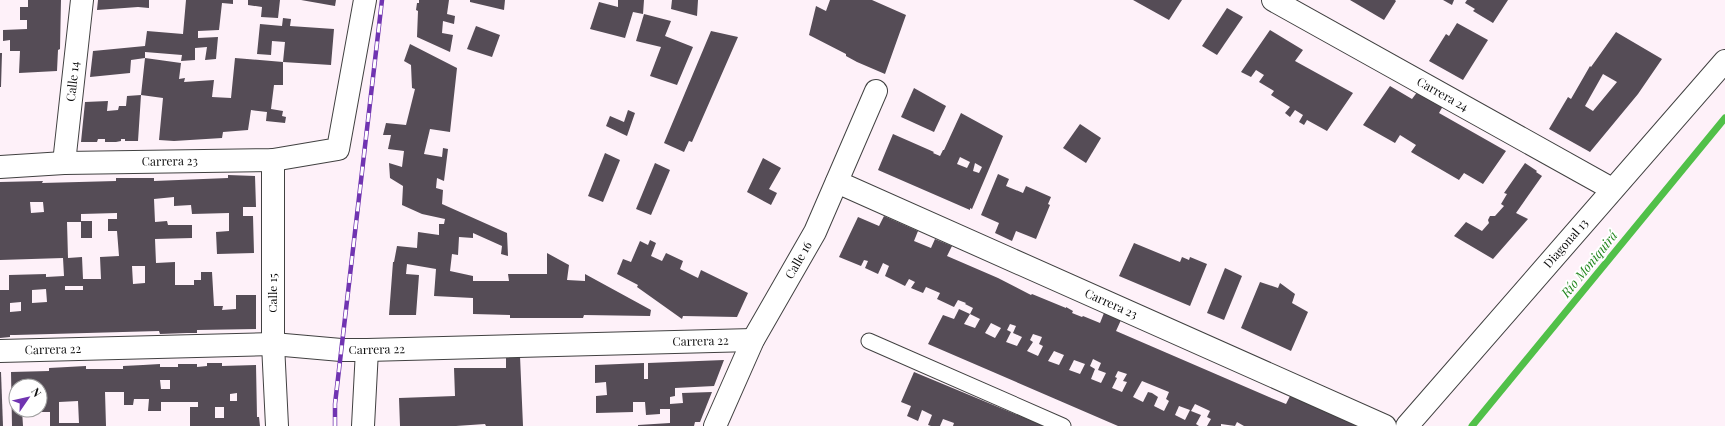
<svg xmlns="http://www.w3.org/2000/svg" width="1725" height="426" viewBox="0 0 1725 426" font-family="'Playfair Display',serif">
<rect width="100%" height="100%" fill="#fef1f9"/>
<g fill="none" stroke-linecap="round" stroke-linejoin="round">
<polyline stroke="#51c049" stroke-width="7" points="1472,426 1725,118"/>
</g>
<g fill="#554c56" fill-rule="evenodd">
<polygon points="28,0 61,0 60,49 58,50 57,71 19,73 20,51 10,51 10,40 3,41 3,30 27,29 27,20 20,20 20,7 28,7"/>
<polygon points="98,0 149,0 149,8 138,7 97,10"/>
<polygon points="186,0 233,0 233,4 222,3 219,30 198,31 198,38 218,37 216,59 205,60 207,47 195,48 195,60 181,61 182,55 145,52 145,58 181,63 179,79 185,78 184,82 214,80 212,97 231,98 235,58 283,62 283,85 274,85 271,109 283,111 282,116 286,117 285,123 266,121 267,112 251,110 248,130 223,132 222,138 174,141 159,140 163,98 141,95 145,58 131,60 130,73 90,77 93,51 145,46 147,31 183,34"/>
<polygon points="248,0 280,0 278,18 261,17 262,7 248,5"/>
<polygon points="301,0 336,0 335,6"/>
<polygon points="419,0 449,0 447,14 455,16 454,24 443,21 442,33 453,35 450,52 417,37 418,11 416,10 417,3 419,3"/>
<polygon points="470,0 505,0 504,10 470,2"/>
<polygon points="618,0 644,0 643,14 633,12 625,38 590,29 599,2 618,7"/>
<polygon points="672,0 698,0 697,16 671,9"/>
<polygon points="830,0 872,0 906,15 885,74 857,62 846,56 846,54 809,35 816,6 826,11"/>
<polygon points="1133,0 1182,0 1169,20"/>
<polygon points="1350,0 1395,0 1396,1 1384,20"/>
<polygon points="1443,0 1454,0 1452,5"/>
<polygon points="1467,0 1508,0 1493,23 1473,11 1475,9 1465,3"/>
<polygon points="1227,8 1243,17 1217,55 1202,46"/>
<polygon points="644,14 671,21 665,36 693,47 677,85 650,76 661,47 636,41"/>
<polygon points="283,18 291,19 290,26 334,29 331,65 283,62 285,42 272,41 271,55 257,54 260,24 282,26"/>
<polygon points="1457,23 1488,40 1463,80 1429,61 1446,34 1449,36"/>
<polygon points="476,26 500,35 492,57 467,49"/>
<polygon points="1270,30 1303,50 1295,61 1353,93 1327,131 1307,120 1304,125 1299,122 1303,115 1295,110 1290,117 1285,113 1290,107 1271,95 1274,91 1259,82 1264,75 1256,70 1251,77 1241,72"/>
<polygon points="711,31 738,37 692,142 689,141 684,152 664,143"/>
<path d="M1616,32L1662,59L1638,94L1590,152L1549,129L1568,97L1571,99L1590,66L1591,67ZM1603,74L1617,82L1593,111L1585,106Z"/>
<polygon points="410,44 457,68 450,132 430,129 424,154 442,157 443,148 448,149 444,181 437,178 436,188 443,190 442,204 507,233 508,256 501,254 502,246 473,233 473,238 459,237 458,255 452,254 450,271 473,276 473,281 509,281 508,274 547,274 547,253 569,265 567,280 585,281 585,274 651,310 650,316 584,315 583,318 510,318 510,315 473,314 473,298 434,296 436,269 407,264 406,274 419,275 416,315 389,315 393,262 394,262 397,246 417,248 418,232 439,235 439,224 444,224 445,219 422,214 402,205 403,186 390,178 389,163 402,167 404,151 388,149 391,135 383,135 386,123 406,125 415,89 412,88 411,65 404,61"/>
<polygon points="0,53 2,53 1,87 0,87"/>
<polygon points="1390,86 1412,99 1418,91 1443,106 1439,113 1506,151 1483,184 1464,173 1459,180 1411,152 1416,145 1400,135 1395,143 1363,125"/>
<polygon points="914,88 946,106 934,132 901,117"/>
<polygon points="141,95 138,141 125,141 125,139 121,139 121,141 116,142 105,142 105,139 98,139 97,142 81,142 85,102 108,101 107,111 118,110 119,106 126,106 127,96"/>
<polygon points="628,110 635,113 627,136 606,126 610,116 624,122"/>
<path d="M961,113L1003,136L972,209L970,208V210L878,170L893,134L934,152L933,153L940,156L943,150H944ZM960,157L970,162L967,168L957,164ZM975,163L982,167L979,173L973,171Z"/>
<polygon points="1080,124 1101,138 1086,163 1063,148"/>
<polygon points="605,153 620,160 603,202 588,196"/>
<polygon points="763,158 781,168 769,189 777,193 771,205 747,192"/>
<polygon points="655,163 670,170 651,215 636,209"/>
<polygon points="1525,163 1537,171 1536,172 1542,176 1516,213 1528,219 1493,259 1454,236 1466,222 1482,231 1489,223 1488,220 1490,216 1495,216 1504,206 1501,204 1507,194 1504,193"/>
<polygon points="998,174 1009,179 1006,186 1023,193 1026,186 1051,197 1048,204 1050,205 1036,239 1016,231 1012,241 995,233 999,223 981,215"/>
<path d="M228,175L255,176L256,207H243V216H253L254,253L217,254L216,232L229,231V213L192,214L191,205L174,206V197L154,199L155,222L167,221L168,225H192V238L155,239L156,263L175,262V285H194V280H201V272H212L214,306H223L222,310L236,309V295H256V329L197,330V333H187L160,334L159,331L15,335H10V337L0,338V290H9V275L46,274V277L64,276L63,258L0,260V182L43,181L42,183L116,181V178H154V181L228,178ZM30,202H43L44,212L31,213ZM117,213V219H108V231H117L119,256L100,257L101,279H83L82,257L68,258L67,222H81V214ZM132,266H145V283L133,284ZM65,286H83V290H65ZM46,289L47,302L32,303V290ZM21,302V311L10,312V303Z"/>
<path d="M884,216L918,231L914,241L931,248L935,239L952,246L947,256L998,278L1031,295L1032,294L1066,308V307L1073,311L1072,313L1082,317L1083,316L1100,323L1104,313L1121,320L1116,331L1269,397L1286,404L1291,394L1363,426H1244L1237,422L1235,426L1221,424V426H1207L1211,419L1207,417L1210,411L1195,404L1191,411L1201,415L1196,424L1199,426H1118L928,344L943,315L954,319L959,309L970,314L964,324L975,328L980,319L970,314L973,308L965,304L966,303L958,300L954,307L937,299L940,293L926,287L923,293L911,288L915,282L909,279L905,286L885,276L889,266L883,263L878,274L865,268L868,261L864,260L861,266L839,257L858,217L879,226ZM991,323L1001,328L995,338L985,333ZM1010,324L1016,326L1013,333L1022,337L1017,346L1006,342L1011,332L1007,330ZM1033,334L1042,337L1039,344L1043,346L1038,356L1027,351L1033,342L1030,340ZM1054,351L1064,355L1059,365L1048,361ZM1093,359L1101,363L1098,370L1106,373L1101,383L1091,379L1095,369L1090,366ZM1074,360L1085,364L1080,374L1069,370ZM1118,371L1127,374L1123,381L1127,382L1122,392L1112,388L1117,378L1115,377ZM1142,381L1169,392L1166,399L1169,401L1164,411L1154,406L1158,397L1152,393L1148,392L1143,402L1133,397ZM1179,406L1190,410L1185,420L1175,415Z"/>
<rect x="81" y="221" width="11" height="17"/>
<polygon points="650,240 656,243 651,256 662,261 666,253 683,261 680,269 698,278 701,270 748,293 737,317 683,316 682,319 637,287 638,285 617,274 623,259 631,262 640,241 648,245"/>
<polygon points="1134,243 1180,262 1182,257 1189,260 1190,257 1207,264 1190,306 1119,276"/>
<polygon points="1225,268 1242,276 1224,320 1207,313"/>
<polygon points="1260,282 1278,288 1280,283 1295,294 1292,303 1308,312 1291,351 1241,328"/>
<polygon points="520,356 523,426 486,426 485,424 456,426 400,426 399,398 455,396 454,368 506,368 506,357"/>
<polygon points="724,360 714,386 675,388 675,396 670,397 670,404 683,403 682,393 712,392 700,422 695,422 694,426 638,426 638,425 670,423 670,409 660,409 660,414 646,415 645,402 633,402 633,412 596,413 596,396 607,395 606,382 595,383 595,365 644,363 644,379 648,379 648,363"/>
<path d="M207,363H222V366L256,365L257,417H259L260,426H190V407H198V402H161V411H148L149,399H134L133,405H124V392H105L106,426H50V412H38L37,410H40V386H16V410H22L23,426H12L11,372L49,371V368L86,366V369H123V366L143,365L160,364V367H178V364H197V367L207,366ZM160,380H170V389H161ZM237,393V401H230V394ZM78,401L79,423H59V402ZM215,407H224V418H215Z"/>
<polygon points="0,372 1,372 3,426 0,426"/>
<polygon points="914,372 1020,416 1044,426 953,426 954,423 943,419 940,426 931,426 928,425 932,415 922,410 918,421 907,416 911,406 901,402"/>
</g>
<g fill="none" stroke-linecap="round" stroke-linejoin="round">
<g stroke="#414141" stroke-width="17">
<polyline id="lane" points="869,341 1063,426"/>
</g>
<g stroke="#414141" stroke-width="24">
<g id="street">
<path id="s1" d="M1273,0L1612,189"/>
<polyline points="273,160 273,344 277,426"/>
<path id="s2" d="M64,163L82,0"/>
<path id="s3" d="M0,167L64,163L273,160L338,149L365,0"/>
<path id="s4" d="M837,182L1385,426"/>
<path id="s5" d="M0,351L273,344L341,350H367L753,340"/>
<polyline points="363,426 367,350"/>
<path id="s6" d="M715,426L753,340L815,232L876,91"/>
<path id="s7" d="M1407,426L1725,61"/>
</g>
</g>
<use href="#lane" stroke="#fff" stroke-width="15"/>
<use href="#street" stroke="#fff" stroke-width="22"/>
<g stroke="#7034b1" stroke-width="4.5">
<polyline id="rail" points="335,426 335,404 382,0"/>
</g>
<use href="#rail" stroke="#fff" stroke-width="3" stroke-dasharray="9" stroke-linecap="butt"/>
</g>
<g text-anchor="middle" stroke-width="4" stroke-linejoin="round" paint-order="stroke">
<g font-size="12" fill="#0e0e0e" stroke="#fff">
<text dy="4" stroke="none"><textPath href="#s2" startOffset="82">Calle 14</textPath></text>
<text dy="4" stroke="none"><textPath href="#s1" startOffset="194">Carrera 24</textPath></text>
<text dy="4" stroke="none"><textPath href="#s3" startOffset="170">Carrera 23</textPath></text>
<text dy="4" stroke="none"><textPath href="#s7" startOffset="242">Diagonal 13</textPath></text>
<text dy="4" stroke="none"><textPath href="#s6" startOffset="186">Calle 16</textPath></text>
<text transform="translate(273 293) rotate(-90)" y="4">Calle 15</text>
<text dy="4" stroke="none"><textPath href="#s4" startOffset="300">Carrera 23</textPath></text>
<text dy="4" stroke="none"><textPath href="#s5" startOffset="701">Carrera 22</textPath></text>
<text dy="4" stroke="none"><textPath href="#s5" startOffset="53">Carrera 22</textPath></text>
<text dy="4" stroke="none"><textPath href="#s5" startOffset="377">Carrera 22</textPath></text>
</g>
<g font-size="13" font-style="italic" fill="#258721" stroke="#fff">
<text transform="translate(1589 264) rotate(-51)" y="5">Río Moniquirá</text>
</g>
</g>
<g transform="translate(28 398) rotate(56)"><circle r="19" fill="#ffffff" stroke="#9f9f9f"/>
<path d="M0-3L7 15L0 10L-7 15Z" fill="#7034b1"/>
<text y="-6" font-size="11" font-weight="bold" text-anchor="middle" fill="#0e0e0e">N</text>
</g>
</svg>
